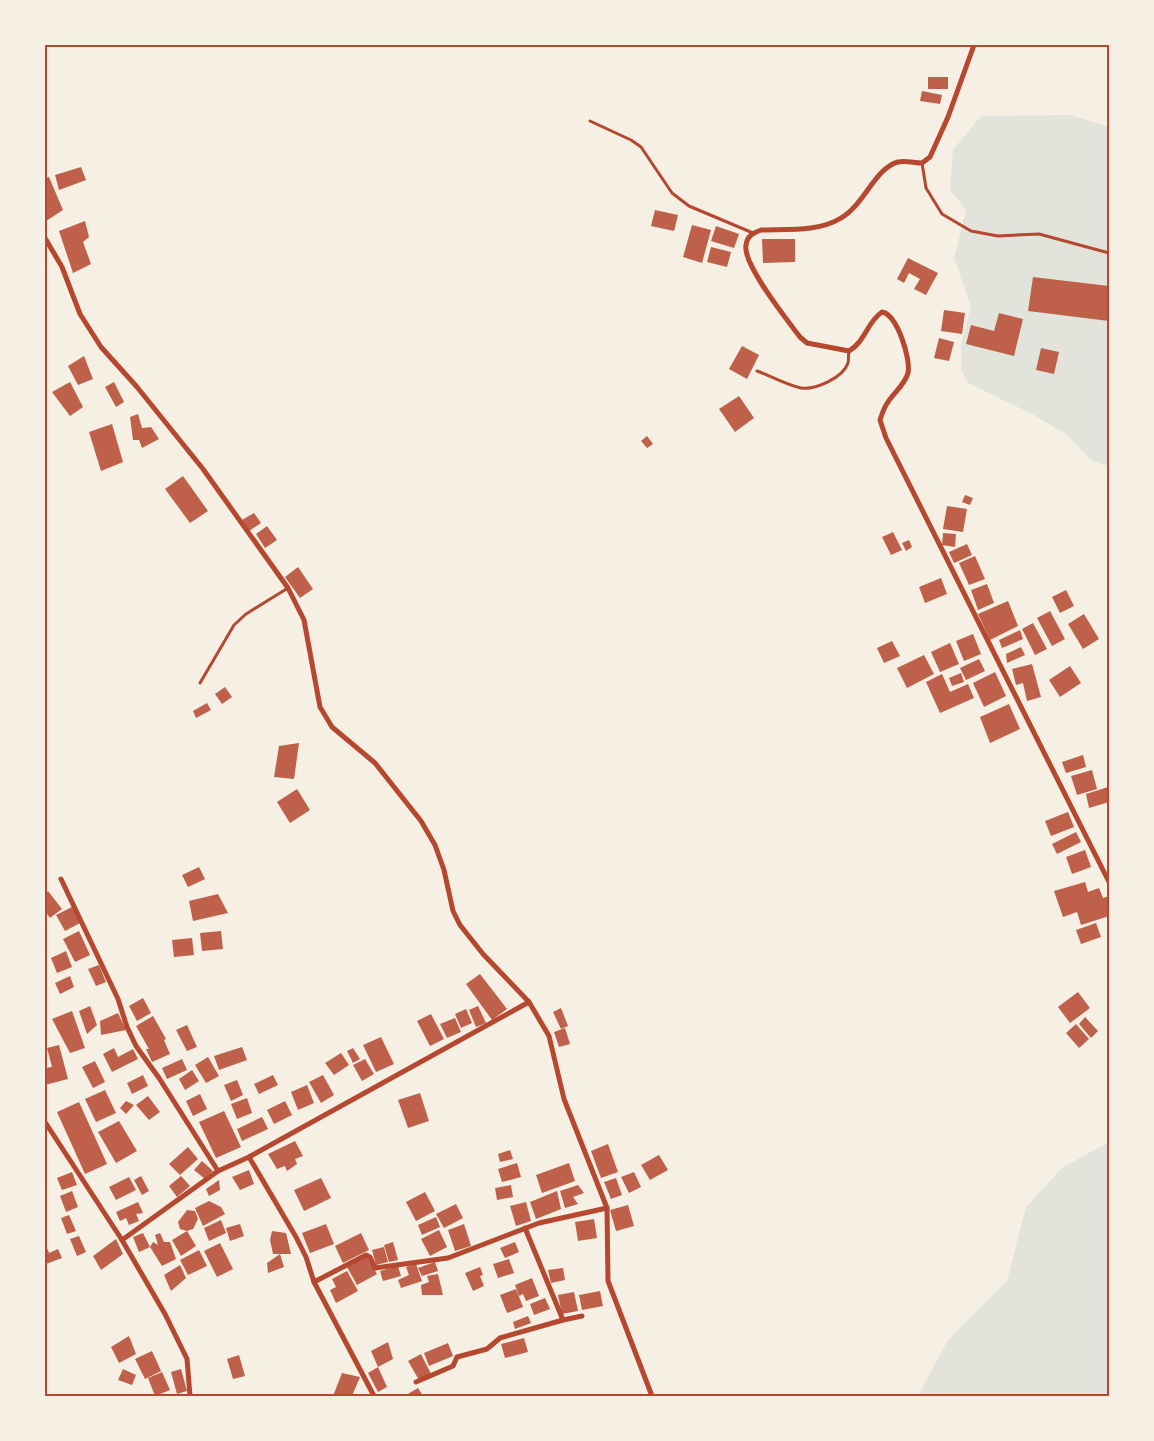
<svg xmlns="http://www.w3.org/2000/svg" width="1154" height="1441" viewBox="0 0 1154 1441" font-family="'Asap Condensed',sans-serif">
<rect width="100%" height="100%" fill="#f6efe4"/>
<g fill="#e2e4dc">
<polygon points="1071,115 1109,127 1109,466 1092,461 1067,435 1032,414 968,383 961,370 961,343 971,307 954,258 966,210 950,190 953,150 981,116"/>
<polygon points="1109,1142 1109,1396 918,1396 948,1340 1007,1281 1026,1207 1062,1168"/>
</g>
<g fill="#bf614a">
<rect x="928" y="77" width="20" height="12"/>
<polygon points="922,91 942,95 940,104 920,101"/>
<polygon points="81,167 86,180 59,190 55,175"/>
<polygon points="49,177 63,210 46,221 45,178"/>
<polygon points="655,210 678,215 674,231 651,226"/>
<polygon points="85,221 89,237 83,242 91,264 73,273 59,231"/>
<polygon points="692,225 711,230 702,263 683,257"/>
<polygon points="716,226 739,234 734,248 711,241"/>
<polygon points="762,239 795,239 795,262 763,263"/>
<polygon points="711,247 731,252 727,267 707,262"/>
<polygon points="908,258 938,273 926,295 914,289 920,279 909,273 904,283 897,279"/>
<polygon points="1033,277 1109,286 1109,321 1028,311"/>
<polygon points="944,310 965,313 962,334 941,331"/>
<polygon points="999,313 1023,319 1014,356 966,344 971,325 994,331"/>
<polygon points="939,338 954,342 949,361 934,358"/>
<polygon points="742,346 759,355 747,379 729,369"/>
<polygon points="1041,348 1059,352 1054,374 1036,370"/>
<polygon points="84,356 93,379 78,385 68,366"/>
<polygon points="70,382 83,407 70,416 52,392"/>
<polygon points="114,382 124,402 116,407 105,387"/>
<polygon points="739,396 754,418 735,432 719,409"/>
<polygon points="138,414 142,428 151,427 159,439 142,448 139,440 133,440 130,417"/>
<polygon points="112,424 123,462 101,471 89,432"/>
<polygon points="647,436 653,444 647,448 641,441"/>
<polygon points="183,476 208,511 190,523 165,489"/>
<polygon points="965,495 973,498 970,505 962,502"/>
<polygon points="947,506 967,509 963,532 943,529"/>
<polygon points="254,513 261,523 249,531 242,520"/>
<polygon points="267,526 277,540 265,548 256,534"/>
<polygon points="893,532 902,550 891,555 882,537"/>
<polygon points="943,533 956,534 955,547 942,545"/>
<polygon points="909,540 912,547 906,551 902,543"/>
<polygon points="967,544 972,555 954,563 949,552"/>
<polygon points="975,556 985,579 969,585 959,563"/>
<polygon points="298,567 313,589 300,598 285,577"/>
<polygon points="941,578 947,594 925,603 919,587"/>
<polygon points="987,584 994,603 978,610 971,590"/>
<polygon points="1066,590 1074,606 1060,613 1052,597"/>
<polygon points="1008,601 1018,626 990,640 978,614"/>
<polygon points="1050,611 1065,639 1052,646 1037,618"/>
<polygon points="1084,614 1099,639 1083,649 1068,624"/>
<polygon points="1033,623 1047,649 1035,655 1022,629"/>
<polygon points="1020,630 1023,639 1002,648 999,640"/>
<polygon points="973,634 981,654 964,661 956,641"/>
<polygon points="892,641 900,656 884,663 877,648"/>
<polygon points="950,643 959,664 940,672 931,652"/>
<polygon points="1021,647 1025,655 1007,663 1006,654"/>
<polygon points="924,655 934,674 907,688 897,668"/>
<polygon points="979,659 985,671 966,680 960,668"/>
<polygon points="1032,664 1041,697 1027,701 1023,683 1016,685 1012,669"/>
<polygon points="1070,666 1081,683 1060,697 1049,680"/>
<polygon points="995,672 1006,696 984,707 973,683"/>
<polygon points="961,673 964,682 952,686 949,678"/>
<polygon points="942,674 950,692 968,684 974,698 940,713 926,682"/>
<polygon points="225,687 232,697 222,704 215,694"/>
<polygon points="207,703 211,710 196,718 193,711"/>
<polygon points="1009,704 1020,729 990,743 980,717"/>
<polygon points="299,743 294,779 274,777 279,746"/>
<polygon points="1083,755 1086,767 1066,773 1062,762"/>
<polygon points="1092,770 1097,789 1077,795 1071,776"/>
<polygon points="1108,787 1109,802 1089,808 1086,794"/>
<polygon points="297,789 310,810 290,823 277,802"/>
<polygon points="1068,812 1074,827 1051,836 1045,821"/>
<polygon points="1076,832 1081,842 1057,854 1052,844"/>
<polygon points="1085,850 1091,867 1072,874 1066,857"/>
<polygon points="199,867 205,879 188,887 182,875"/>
<polygon points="1085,882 1088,892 1099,888 1103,898 1109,896 1109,916 1081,925 1077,912 1063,917 1054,891"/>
<polygon points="48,891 62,909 50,918 45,911 45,894"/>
<polygon points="218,894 228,913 193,921 189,901"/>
<polygon points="72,907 80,923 65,931 56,915"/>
<polygon points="1096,923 1101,937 1081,944 1076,930"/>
<polygon points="79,931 90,955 75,962 63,939"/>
<polygon points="221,931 223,949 202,951 200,933"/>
<polygon points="192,938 194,955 174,957 172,940"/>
<polygon points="66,951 72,967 57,973 51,958"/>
<polygon points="99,965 106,982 96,986 88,969"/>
<polygon points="480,974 507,1009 492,1020 466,984"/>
<polygon points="70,976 74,987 60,994 55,983"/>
<polygon points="1078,992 1090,1008 1070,1023 1058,1007"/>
<polygon points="143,998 151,1013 137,1021 129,1006"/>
<polygon points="90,1006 97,1025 87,1034 79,1011"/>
<polygon points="478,1006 486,1023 476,1027 469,1010"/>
<polygon points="561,1008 568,1026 561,1029 553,1012"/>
<polygon points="466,1009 472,1023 461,1028 455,1014"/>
<polygon points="72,1011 85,1048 70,1053 52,1019"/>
<polygon points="118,1013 126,1030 101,1035 100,1021"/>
<polygon points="431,1014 444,1039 430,1046 417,1021"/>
<polygon points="153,1016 166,1039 164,1040 170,1054 152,1062 146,1049 149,1049 136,1026"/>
<polygon points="1085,1017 1098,1031 1091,1038 1079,1024"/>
<polygon points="455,1018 461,1032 447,1038 440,1024"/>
<polygon points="1076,1024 1089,1039 1079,1048 1066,1033"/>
<polygon points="187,1025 197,1047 187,1051 176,1030"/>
<polygon points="565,1028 570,1044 559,1047 554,1032"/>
<polygon points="381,1037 394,1064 376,1072 363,1045"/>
<polygon points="59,1045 68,1079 45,1085 45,1068 52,1067 47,1048"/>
<polygon points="242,1047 247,1060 219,1070 214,1056"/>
<polygon points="114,1048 118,1057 133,1049 138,1059 112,1072 103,1054"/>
<polygon points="353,1048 360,1059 353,1063 347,1051"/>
<polygon points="341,1053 349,1065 334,1075 325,1063"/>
<polygon points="208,1057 219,1076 206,1083 195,1065"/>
<polygon points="182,1059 187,1070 167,1079 162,1068"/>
<polygon points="365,1059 374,1074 362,1081 353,1065"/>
<polygon points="95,1061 105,1082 93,1088 82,1067"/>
<polygon points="192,1070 199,1081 185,1090 179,1079"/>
<polygon points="143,1075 148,1086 132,1094 127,1083"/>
<polygon points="273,1075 278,1085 259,1094 254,1084"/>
<polygon points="323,1075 334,1095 321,1103 309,1082"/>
<polygon points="237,1080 243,1095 231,1101 224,1085"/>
<polygon points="307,1085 314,1103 298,1110 291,1092"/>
<polygon points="105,1090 116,1113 96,1122 85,1099"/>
<polygon points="420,1093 429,1121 408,1128 398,1100"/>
<polygon points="200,1094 207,1109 193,1116 186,1101"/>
<polygon points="148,1096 160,1112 149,1120 136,1105"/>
<polygon points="247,1098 252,1113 237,1119 231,1104"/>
<polygon points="126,1101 134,1105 126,1114 120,1108"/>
<polygon points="285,1101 292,1115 274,1124 267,1110"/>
<polygon points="79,1102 107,1164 85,1174 57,1112"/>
<polygon points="224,1111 241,1147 216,1158 199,1122"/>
<polygon points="262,1117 268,1129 242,1141 237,1129"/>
<polygon points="119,1121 137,1151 116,1163 98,1132"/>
<polygon points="295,1141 303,1156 295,1159 297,1164 287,1171 285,1166 277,1169 268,1154"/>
<polygon points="608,1144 618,1172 601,1178 591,1151"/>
<polygon points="188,1147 198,1159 180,1175 169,1164"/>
<polygon points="510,1150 513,1159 500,1162 498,1154"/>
<polygon points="659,1155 668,1170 650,1180 641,1165"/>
<polygon points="202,1161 213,1171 205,1179 194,1170"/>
<polygon points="517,1163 521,1177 502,1182 498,1169"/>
<polygon points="569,1163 575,1181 542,1193 536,1175"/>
<polygon points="249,1170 254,1184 240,1190 232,1177"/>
<polygon points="72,1172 77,1185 62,1190 57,1178"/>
<polygon points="634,1172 641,1187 629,1193 621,1177"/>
<polygon points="141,1176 149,1191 142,1195 134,1180"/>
<polygon points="181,1176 190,1186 177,1197 169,1186"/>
<polygon points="129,1177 136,1190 116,1200 109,1187"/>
<polygon points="321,1178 331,1198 304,1211 294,1190"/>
<polygon points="616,1178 622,1195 611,1199 604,1182"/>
<polygon points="219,1180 220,1190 209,1196 206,1189"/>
<polygon points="511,1185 513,1197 497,1200 495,1188"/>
<polygon points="578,1185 584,1193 573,1197 578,1204 565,1208 560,1191"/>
<polygon points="72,1191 78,1207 66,1212 60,1196"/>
<polygon points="557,1191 561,1209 536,1219 530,1202"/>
<polygon points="425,1192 435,1211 416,1221 406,1202"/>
<polygon points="209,1201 221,1207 225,1214 203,1226 195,1208"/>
<polygon points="138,1202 143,1213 136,1214 139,1221 129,1225 126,1218 120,1221 116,1212"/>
<polygon points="526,1202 531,1221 516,1226 510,1206"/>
<polygon points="456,1204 463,1218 444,1228 436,1214"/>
<polygon points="628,1205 634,1226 616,1231 610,1210"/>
<polygon points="187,1210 195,1211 198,1219 193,1229 187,1231 196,1246 181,1256 172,1240 187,1231 180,1229 178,1222"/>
<polygon points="69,1215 76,1231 67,1234 61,1218"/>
<polygon points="436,1217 440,1227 422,1235 418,1225"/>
<polygon points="594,1219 597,1238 578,1241 575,1222"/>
<polygon points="221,1220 226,1233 209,1241 204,1228"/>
<polygon points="240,1224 244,1236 230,1241 226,1228"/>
<polygon points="326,1224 334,1244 310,1253 302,1233"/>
<polygon points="464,1224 471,1246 455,1251 448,1230"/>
<polygon points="439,1230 447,1247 430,1256 421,1239"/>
<polygon points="272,1231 286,1233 291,1254 280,1254 284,1267 268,1273 267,1263 280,1254 273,1254 270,1240"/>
<polygon points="143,1233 150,1247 139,1252 133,1237"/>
<polygon points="160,1233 164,1242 170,1242 176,1259 162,1266 150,1247 153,1242 158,1245 155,1235"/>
<polygon points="361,1233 369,1250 343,1263 335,1246"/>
<polygon points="79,1236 86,1252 77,1256 70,1239"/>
<polygon points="116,1239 123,1254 101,1270 93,1256"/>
<polygon points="393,1242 398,1260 389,1262 384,1245"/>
<polygon points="515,1242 519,1252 505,1258 500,1248"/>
<polygon points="45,1243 49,1253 58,1249 62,1258 46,1264"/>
<polygon points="220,1243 233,1269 217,1277 204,1251"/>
<polygon points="384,1247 388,1262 376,1265 372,1250"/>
<polygon points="199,1250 207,1266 188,1275 180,1260"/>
<polygon points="367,1256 377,1274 357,1285 347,1267"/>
<polygon points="509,1259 514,1273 498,1278 493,1264"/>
<polygon points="435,1262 438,1271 422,1276 418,1268"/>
<polygon points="416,1264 422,1281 401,1288 398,1280 409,1275 406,1267"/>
<polygon points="180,1265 186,1278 171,1291 164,1275"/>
<polygon points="398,1266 401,1276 383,1281 380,1271"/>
<polygon points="480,1267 483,1275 480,1276 484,1286 473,1291 465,1273"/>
<polygon points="563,1268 565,1280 551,1283 548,1270"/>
<polygon points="347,1271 358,1291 336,1303 330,1290 336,1287 332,1279"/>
<polygon points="438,1274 443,1295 422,1295 421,1285 429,1282 427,1276"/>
<polygon points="532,1278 539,1296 526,1301 523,1294 519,1296 515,1285"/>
<polygon points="516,1289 523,1307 507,1313 500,1295"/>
<polygon points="600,1291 603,1306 582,1310 579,1295"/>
<polygon points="574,1292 578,1311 562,1314 558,1295"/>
<polygon points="545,1298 550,1309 534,1315 530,1304"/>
<polygon points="528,1316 531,1323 515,1329 513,1322"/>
<polygon points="129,1336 136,1354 119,1363 111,1347"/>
<polygon points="524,1338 528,1352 505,1358 501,1344"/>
<polygon points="388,1342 393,1359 378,1367 371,1351"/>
<polygon points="448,1343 453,1356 429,1366 424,1353"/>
<polygon points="152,1351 161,1371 145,1379 135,1359"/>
<polygon points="421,1354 431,1374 419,1380 408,1361"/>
<polygon points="239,1355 245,1376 233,1379 227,1359"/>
<polygon points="378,1367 387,1387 378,1392 368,1373"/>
<polygon points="123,1369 136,1375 132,1385 118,1380"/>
<polygon points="181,1369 187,1391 177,1394 171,1372"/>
<polygon points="162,1372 170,1390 155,1396 148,1378"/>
<polygon points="342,1373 360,1377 352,1396 333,1396"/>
<polygon points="418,1388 423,1396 407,1396 406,1395"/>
</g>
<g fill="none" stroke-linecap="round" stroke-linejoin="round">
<g stroke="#b5482f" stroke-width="3">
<polyline points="590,121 631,140 641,147 672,193 689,206 753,233"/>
<polyline points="922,163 926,188 942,214 971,231 998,236 1039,234 1109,253"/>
<path d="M757,371C771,376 786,385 801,388C815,390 843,378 848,363C849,360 848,355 849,351"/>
<polyline points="200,683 234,625 246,614 288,588"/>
</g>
<g stroke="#b5482f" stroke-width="5">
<path d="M974,45L948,117L930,157L922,163C914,163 906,160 898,162C875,168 864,205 841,218C819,232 787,229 761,230C753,233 747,236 746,245C742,264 788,321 800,337L807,343L849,351C865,342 867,322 882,312C897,314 911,359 908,373C905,384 894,393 888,402C884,407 882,414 880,420L886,438L1109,882"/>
<polyline points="45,238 62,267 80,314 101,347 137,387 203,469 288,588 304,620 320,707 332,727 375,763 421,821 435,845 444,870 453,911 460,925 483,954 529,1002 549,1036 564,1099 607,1208 608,1281 652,1396"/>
<polyline points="61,879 118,999 127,1027 136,1046 159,1078 218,1171"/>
<polyline points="45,1122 122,1240 165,1314 187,1359 190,1396"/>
<polyline points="249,1157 296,1237 306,1257 314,1282 374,1396"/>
<polyline points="525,1228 563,1320"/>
<polyline points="122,1240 218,1171 249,1157 529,1002"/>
<polyline points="314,1282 366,1255 370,1257 375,1268 448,1258 539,1223 607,1208"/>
<polyline points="416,1382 453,1366 457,1357 487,1349 500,1338 563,1320 582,1316"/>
</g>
</g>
<rect width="1154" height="1441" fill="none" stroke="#f6efe4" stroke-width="92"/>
<rect x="46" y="46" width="1062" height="1349" fill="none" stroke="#b5482f" stroke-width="2"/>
</svg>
